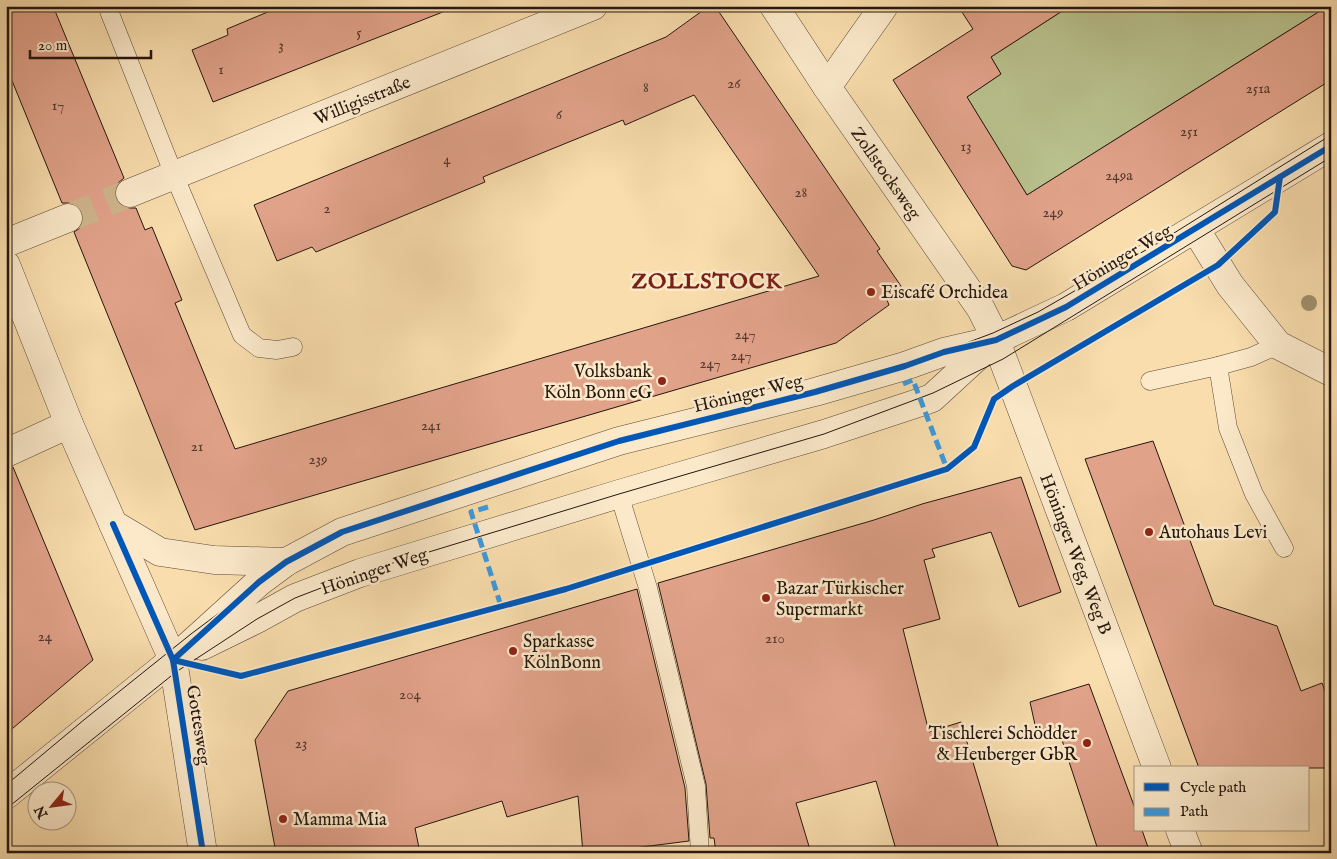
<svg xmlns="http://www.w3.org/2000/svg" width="1337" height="859" viewBox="0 0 1337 859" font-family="'IM FELL English',serif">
<rect width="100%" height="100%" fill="#f9ddad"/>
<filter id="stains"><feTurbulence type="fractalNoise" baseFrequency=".004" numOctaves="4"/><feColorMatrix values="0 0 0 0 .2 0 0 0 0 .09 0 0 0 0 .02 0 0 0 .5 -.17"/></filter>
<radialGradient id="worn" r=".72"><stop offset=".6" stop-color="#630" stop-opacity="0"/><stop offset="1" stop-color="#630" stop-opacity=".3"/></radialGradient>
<polygon fill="#b9c28e" stroke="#6f6c4e" points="1070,6 1328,6 1027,195 967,97 1001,74 991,57"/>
<g fill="#e1a28a" stroke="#25160e">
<polygon points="6,6 53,6 124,178 118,183 115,190 116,199 121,206 127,208 136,208 145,230 152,227 182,300 175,303 235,449 819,276 694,95 625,125 623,120 483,177 485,182 316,252 312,247 277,261 254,205 666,37 709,6 715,6 880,249 877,251 903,289 887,300 889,305 836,343 195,530 74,232 80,228 83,221 82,212 78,206 71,203 62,203 6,66"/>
<polygon points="282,6 453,6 453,8 213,102 192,50 228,35 227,29"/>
<polygon points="958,6 1070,6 991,57 1001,74 967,97 1027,195 1328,6 1331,6 1331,80 1026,270 1012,266 893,80 973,29"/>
<polygon points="1153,441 1214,605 1277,626 1301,691 1322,683 1331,706 1331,768 1199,768 1085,459"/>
<polygon points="13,467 93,660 6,734 6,468"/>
<polygon points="1021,477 1061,592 1019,607 991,532 932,549 935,557 924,560 940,619 903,629 929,732 961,722 1000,853 897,853 876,781 796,803 811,853 716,853 714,838 710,838 706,784 658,583 874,520 922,504"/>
<polygon points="637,589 685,788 689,841 618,850 619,853 583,853 578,796 507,817 502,801 415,828 420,853 276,853 255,740 288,691"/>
<polygon points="1089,684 1136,811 1136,830 1142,830 1150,853 1099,853 1058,728 1037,734 1030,702"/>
</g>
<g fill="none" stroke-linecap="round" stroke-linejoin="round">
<polyline stroke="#cfb58d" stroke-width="28" stroke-dasharray="28 14" stroke-linecap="butt" points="68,218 130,193"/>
<g stroke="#5a4836" stroke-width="19">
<g id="service">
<polyline points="110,6 109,11 174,175 242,335 259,348 277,350 293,347"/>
<polyline points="1278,345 1251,357 1218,366 1228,428 1254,494 1284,548"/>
<polyline points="1150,381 1218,366"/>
<polyline points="619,494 648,588 696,786 700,853"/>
</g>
</g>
<g stroke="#5a4836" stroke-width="29">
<g id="minor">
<polyline points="774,6 827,87 981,309 993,333 1157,768"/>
<polyline points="827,87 884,6"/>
<polyline points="130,193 593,6"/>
<polyline points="1196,230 1230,285 1278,345 1331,372"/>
<polyline points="6,243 68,218"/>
<polyline points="6,453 69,424"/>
<polyline points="1180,830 1189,853"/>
</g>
</g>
<g stroke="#5a4836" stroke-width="29">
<g id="tertiary">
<polyline points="6,265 69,424 173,660 203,853"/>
<polyline points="113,524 160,552 214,560 286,562"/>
<polyline points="202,646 257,619 295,598 360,573 619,494 824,434 921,402 932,398 994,341"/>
<polyline points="6,795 173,660 259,582 286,562 342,532 619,441 815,392 905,366 944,352 996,340 1066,307 1331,146"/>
</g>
</g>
<use href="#service" stroke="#fbe9ca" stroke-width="18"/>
<use href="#minor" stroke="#fbe9ca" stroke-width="28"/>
<use href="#tertiary" stroke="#fbe9ca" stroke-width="28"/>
<g stroke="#25160e" stroke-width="1">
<polyline points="6,785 85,719 191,634 227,607 256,588 286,562 342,532 619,441 815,392 905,366 993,333 1038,312 1158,243 1331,135"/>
<polyline points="6,809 176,672 257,619 295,598 360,573 619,494 824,434 933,393 1003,359 1331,157"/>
</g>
<g stroke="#3c9ade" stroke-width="5" stroke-dasharray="10 5" stroke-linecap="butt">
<polyline points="903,384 913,380 947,469"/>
<polyline points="488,507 471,512 501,606"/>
</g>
<g stroke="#fbe9ca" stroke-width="9">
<g id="cycleway">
<polyline points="113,524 173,660 203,853"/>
<polyline points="173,660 259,582 286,562 342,532 619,441 815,392 905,366 944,352 996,340 1066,307 1331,146"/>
<polyline points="173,660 241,676 566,589 947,469 974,447 994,399 1013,386 1218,265 1275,212 1280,177"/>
</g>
</g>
<use href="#cycleway" stroke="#0057b8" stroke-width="6"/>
</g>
<circle fill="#a1916e" cx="1309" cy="303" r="8"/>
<g fill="#8f2418" stroke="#fbe9ca" stroke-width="2">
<circle cx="871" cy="292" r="5"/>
<circle cx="662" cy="381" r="5"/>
<circle cx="1149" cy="532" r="5"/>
<circle cx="766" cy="598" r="5"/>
<circle cx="513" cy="651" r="5"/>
<circle cx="1087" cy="743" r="5"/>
<circle cx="283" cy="819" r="5"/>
</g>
<g text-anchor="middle" stroke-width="5" stroke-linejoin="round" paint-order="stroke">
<g font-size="15" fill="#54392d">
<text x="359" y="37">5</text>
<text x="281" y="50">3</text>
<text x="221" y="74">1</text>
<text x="734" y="88">26</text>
<text x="646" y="92">8</text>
<text x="1258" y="93">251a</text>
<text x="58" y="110">17</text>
<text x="559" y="119">6</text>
<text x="1189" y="136">251</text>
<text x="966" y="151">13</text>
<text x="447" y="164">4</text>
<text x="1119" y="180">249a</text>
<text x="801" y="197">28</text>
<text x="327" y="213">2</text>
<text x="1053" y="217">249</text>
<text x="745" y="339">247</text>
<text x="741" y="360">247</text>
<text x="710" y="368">247</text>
<text x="431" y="430">241</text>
<text x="197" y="451">21</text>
<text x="318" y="464">239</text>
<text x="45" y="641">24</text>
<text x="775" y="643">210</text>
<text x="410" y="699">204</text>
<text x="301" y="748">23</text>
</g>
<g font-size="18" fill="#25160e" stroke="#fbe9ca">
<text transform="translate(362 100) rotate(-22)" y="6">Willigisstraße</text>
<text transform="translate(886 173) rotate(55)" y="6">Zollstocksweg</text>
<text transform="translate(1122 257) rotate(-31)" y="6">Höninger Weg</text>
<text transform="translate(748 393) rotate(-14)" y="6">Höninger Weg</text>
<text transform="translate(1076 554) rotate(69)" y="6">Höninger Weg, Weg B</text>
<text transform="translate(374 571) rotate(-19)" y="6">Höninger Weg</text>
<text transform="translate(199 725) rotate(81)" y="6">Gottesweg</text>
</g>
<g font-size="18" fill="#25160e" stroke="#fbe9ca" text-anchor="start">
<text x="881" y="298">Eiscafé Orchidea</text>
<text x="652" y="377" text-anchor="end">Volksbank<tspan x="652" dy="21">Köln Bonn eG</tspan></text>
<text x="1159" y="538">Autohaus Levi</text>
<text x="776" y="594">Bazar Türkischer<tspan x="776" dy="21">Supermarkt</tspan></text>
<text x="523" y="647">Sparkasse<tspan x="523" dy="21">KölnBonn</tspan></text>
<text x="1077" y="739" text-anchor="end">Tischlerei Schödder<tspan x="1077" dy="21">&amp; Heuberger GbR</tspan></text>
<text x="293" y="825">Mamma Mia</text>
</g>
<g font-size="22" font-weight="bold" letter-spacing="1" fill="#7a1f14" stroke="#fbe9ca">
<text x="707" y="288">ZOLLSTOCK</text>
</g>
</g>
<rect width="1337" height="859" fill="none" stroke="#f9ddad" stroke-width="25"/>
<rect x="8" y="8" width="1322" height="844" fill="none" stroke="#25160e" stroke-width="2.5"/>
<rect x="12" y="12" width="1312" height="834" fill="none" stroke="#25160e"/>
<rect x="1134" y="766" width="175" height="65" fill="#fbe9ca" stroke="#a5957f"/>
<rect x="1144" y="783" width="25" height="8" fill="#0057b8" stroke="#a5957f"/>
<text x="1180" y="792" font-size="15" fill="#25160e">Cycle path</text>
<rect x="1144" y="808" width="25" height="8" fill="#3c9ade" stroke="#a5957f"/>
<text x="1180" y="816" font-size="15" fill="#25160e">Path</text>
<g transform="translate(52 806) rotate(241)"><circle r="24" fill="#fbe9ca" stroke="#a5957f"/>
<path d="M0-4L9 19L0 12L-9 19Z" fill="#8f2418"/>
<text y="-8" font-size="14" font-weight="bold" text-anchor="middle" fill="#25160e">N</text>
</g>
<path d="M30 50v8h121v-8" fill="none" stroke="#25160e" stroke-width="2.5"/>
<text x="38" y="50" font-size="15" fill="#25160e" stroke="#fbe9ca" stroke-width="4" paint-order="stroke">20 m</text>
<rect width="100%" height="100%" filter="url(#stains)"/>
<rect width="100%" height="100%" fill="url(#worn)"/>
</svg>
